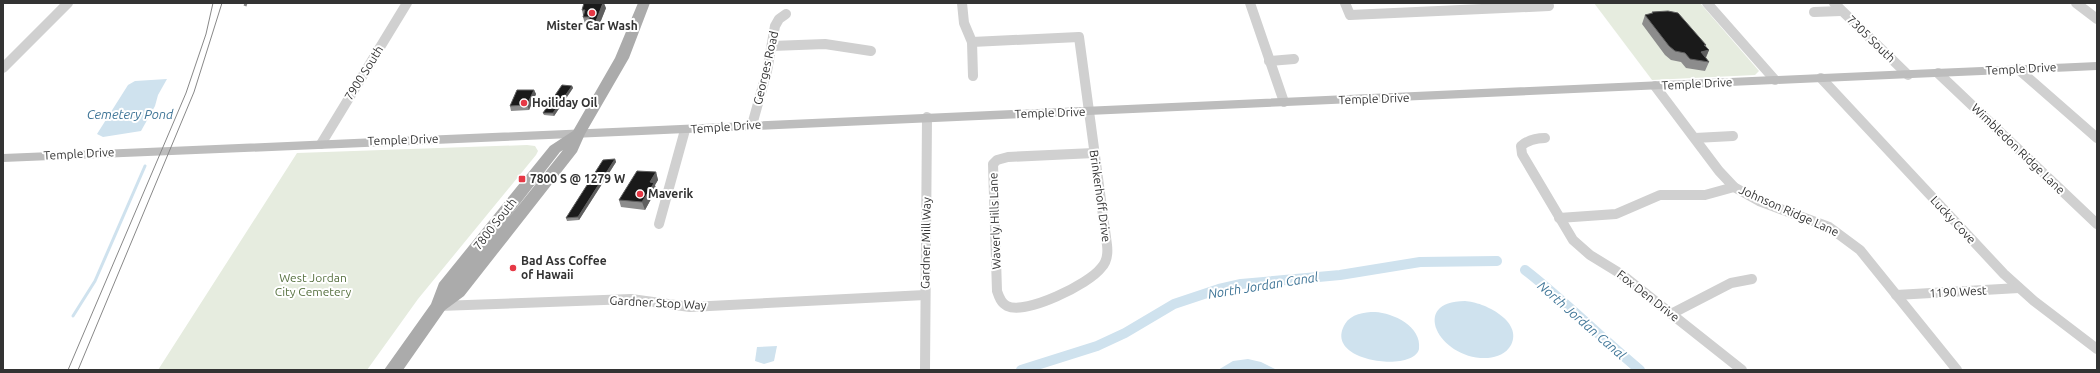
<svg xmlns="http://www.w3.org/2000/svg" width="2100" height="373" viewBox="0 0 2100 373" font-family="Ubuntu,sans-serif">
<rect width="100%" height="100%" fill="#fff"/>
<g fill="#e6ecdf">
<polygon points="1594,3 1700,3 1759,71 1755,75 1652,80"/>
<polygon points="527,145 535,146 538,151 536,155 418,299 367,370 158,370 297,153"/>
</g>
<g fill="#cfe2ee">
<polygon points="167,79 158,95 155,106 141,131 103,137 97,134 128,85 135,81"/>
<path d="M1465,301C1484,302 1523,321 1511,345C1506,354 1497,357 1488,358C1440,361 1408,301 1465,301Z"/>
<path d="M1375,312C1393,313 1422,326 1419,349C1414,373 1322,362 1345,324C1351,314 1364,312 1375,312Z"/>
<polygon points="777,346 774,361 764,364 755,361 757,347"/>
<polygon points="1248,359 1261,362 1277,370 1218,370 1233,361"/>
</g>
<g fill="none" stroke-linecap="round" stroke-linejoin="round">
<polyline stroke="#cfe2ee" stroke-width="3" points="73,316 95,281 145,166"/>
<g stroke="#cfe2ee" stroke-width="10">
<path d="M1525,270C1565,301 1601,338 1640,370"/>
<polyline points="1021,370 1097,346 1125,333 1174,304 1219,289 1241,284 1340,275 1420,262 1497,261"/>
</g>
<g stroke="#d0d0d0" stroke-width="10">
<polyline points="962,3 964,23 972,42 973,76"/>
<polyline points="1250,3 1284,102"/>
<polyline points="1345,3 1350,15 1549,6"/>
<polyline points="1707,3 1775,80"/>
<polyline points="1834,3 1908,75"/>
<polyline points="2076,3 2097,19"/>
<polyline points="1814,12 1841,11"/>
<path d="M972,42L1079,37L1107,245C1108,253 1107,262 1101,268C1089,284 1026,315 1007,306C1001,303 999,297 997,291L993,164L997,160L1008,157L1094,153"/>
<polyline points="772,46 825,44 871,51"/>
<polyline points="1269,61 1294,59"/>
<polyline points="3,68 68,3"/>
<polyline points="2018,69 2097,138"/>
<polyline points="1938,73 2097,224"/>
<polyline points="1821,78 2004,274 2034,301 2097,349"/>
<polyline points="1655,86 1719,171 1734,187 1759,201 1829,227 1860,250 1957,370"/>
<polyline points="752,125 767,71 775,26 779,19 786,14"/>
<path d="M1545,138C1536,138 1528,140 1521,146L1522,154L1573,240L1590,255L1621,274L1742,370"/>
<polyline points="1695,138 1733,136"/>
<polyline points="321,144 407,3"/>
<polyline points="1559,218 1616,214 1660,195 1705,195 1734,187"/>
<polyline points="659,224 685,130"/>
<polyline points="1896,295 2019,288"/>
<polyline points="439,306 631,299 690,307 925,295"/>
<polyline points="1671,314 1731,283 1752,279"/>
<polyline points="925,370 927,117"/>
</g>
<path fill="#bdbdbd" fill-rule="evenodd" d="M2097,62V70C1399,100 701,134 3,162V154C701,125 1399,92 2097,62Z"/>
<path fill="#ababab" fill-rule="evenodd" d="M638,3H650L629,58L585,134L577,152L464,296L445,310L403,370H384L431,304L439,283L550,146L573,131L615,58ZM563,150L507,220L560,152Z"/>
<g stroke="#888" stroke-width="1">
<polyline points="68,370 186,93 206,34 213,3"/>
<polyline points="78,370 194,92 222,3"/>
</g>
<polyline stroke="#888" stroke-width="3" stroke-dasharray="4 3" stroke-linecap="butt" points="245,6 246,3"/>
</g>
<g fill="#8c8c8c">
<polygon points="606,8 598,28 590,28 589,24 585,24 583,17 583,15 582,10"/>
<polygon points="1652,12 1706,45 1706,46 1709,50 1706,58 1709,62 1705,71 1686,68 1681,62 1671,60 1665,55 1642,24 1645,15 1651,14"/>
<polygon points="572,86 573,88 554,116 544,115 543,113"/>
<polygon points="534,90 536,94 529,110 511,111 510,106"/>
<polygon points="615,159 616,162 579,220 567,221 566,218"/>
<polygon points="656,172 658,180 655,185 656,190 645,210 621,207 619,200"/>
</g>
<g fill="#5f5f5f">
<polygon points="603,3 604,3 606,8 598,28 596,21"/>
<polygon points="1709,50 1705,59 1701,52"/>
<polygon points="572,86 573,88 554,116 553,113"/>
<polygon points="534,90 536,94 529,110 527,105"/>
<polygon points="615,159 616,162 579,220 578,217"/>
<polygon points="656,172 658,180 655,185 656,190 645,210 642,202 650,182"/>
</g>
<g fill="#1a1a1a" stroke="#5f5f5f">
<polygon points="584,3 603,3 596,21 588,21 590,17 583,17 585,10 582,10"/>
<polygon points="1668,11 1678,13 1706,45 1704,45 1709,50 1701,52 1709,62 1690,59 1685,53 1675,51 1669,46 1645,15 1653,13 1652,12"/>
<polygon points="562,85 572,86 553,113 543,113"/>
<polygon points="517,90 534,90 527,105 510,106"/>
<polygon points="615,159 578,217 566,218 603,160"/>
<polygon points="637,171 656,172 650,182 654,183 642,202 619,200"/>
</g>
<g fill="#e63946" stroke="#fff" stroke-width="1.5">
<circle cx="592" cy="13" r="4"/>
<circle cx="524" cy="103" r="4"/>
<rect x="518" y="175" width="8" height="8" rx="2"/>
<circle cx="640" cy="194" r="4"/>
<circle cx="513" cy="268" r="4"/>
</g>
<g text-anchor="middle" stroke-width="4" stroke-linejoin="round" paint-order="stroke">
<g font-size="12" font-weight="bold" fill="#333" stroke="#fff" text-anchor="start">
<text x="592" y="30" text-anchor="middle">Mister Car Wash</text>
<text x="532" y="107">Hoiliday Oil</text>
<text x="530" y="183">7800 S @ 1279 W</text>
<text x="648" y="198">Maverik</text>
<text x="521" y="265">Bad Ass Coffee<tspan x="521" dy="14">of Hawaii</tspan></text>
</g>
<g font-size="12" fill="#333" stroke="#fff">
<text transform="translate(1871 39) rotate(44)" y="4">7305 South</text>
<text transform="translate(766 68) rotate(-77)" y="4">Georges Road</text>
<text transform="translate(2021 69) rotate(-3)" y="4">Temple Drive</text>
<text transform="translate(364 73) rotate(-58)" y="4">7900 South</text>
<text transform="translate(1697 84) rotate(-3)" y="4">Temple Drive</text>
<text transform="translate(1374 99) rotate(-2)" y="4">Temple Drive</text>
<text transform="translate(1050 113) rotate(-2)" y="4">Temple Drive</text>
<text transform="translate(726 127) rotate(-4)" y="4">Temple Drive</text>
<text transform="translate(403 140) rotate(-2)" y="4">Temple Drive</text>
<text transform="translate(2018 149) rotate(44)" y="4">Wimbledon Ridge Lane</text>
<text transform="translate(79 154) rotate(-3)" y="4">Temple Drive</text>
<text transform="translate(1100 196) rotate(82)" y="4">Brinkerhoff Drive</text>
<text transform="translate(1789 211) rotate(24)" y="4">Johnson Ridge Lane</text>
<text transform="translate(1953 220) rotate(47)" y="4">Lucky Cove</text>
<text transform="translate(995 221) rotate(-92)" y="4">Waverly Hills Lane</text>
<text transform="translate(495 224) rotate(-52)" y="4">7800 South</text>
<text transform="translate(926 243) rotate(-89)" y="4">Gardner Mill Way</text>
<text transform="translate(1958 292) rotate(-3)" y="4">1190 West</text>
<text transform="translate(1648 296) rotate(38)" y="4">Fox Den Drive</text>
<text transform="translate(658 303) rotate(3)" y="4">Gardner Stop Way</text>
</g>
<g font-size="12" fill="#56703f" stroke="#fff">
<text x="313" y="282">West Jordan<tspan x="313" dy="14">City Cemetery</tspan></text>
</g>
<g font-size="13" font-style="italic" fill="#3f7597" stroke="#fff">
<text x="130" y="119">Cemetery Pond</text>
<text transform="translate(1263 285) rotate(-9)" y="5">North Jordan Canal</text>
<text transform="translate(1582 320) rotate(41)" y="5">North Jordan Canal</text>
</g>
</g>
<rect width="2100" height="373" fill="none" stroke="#333333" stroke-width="8"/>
</svg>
